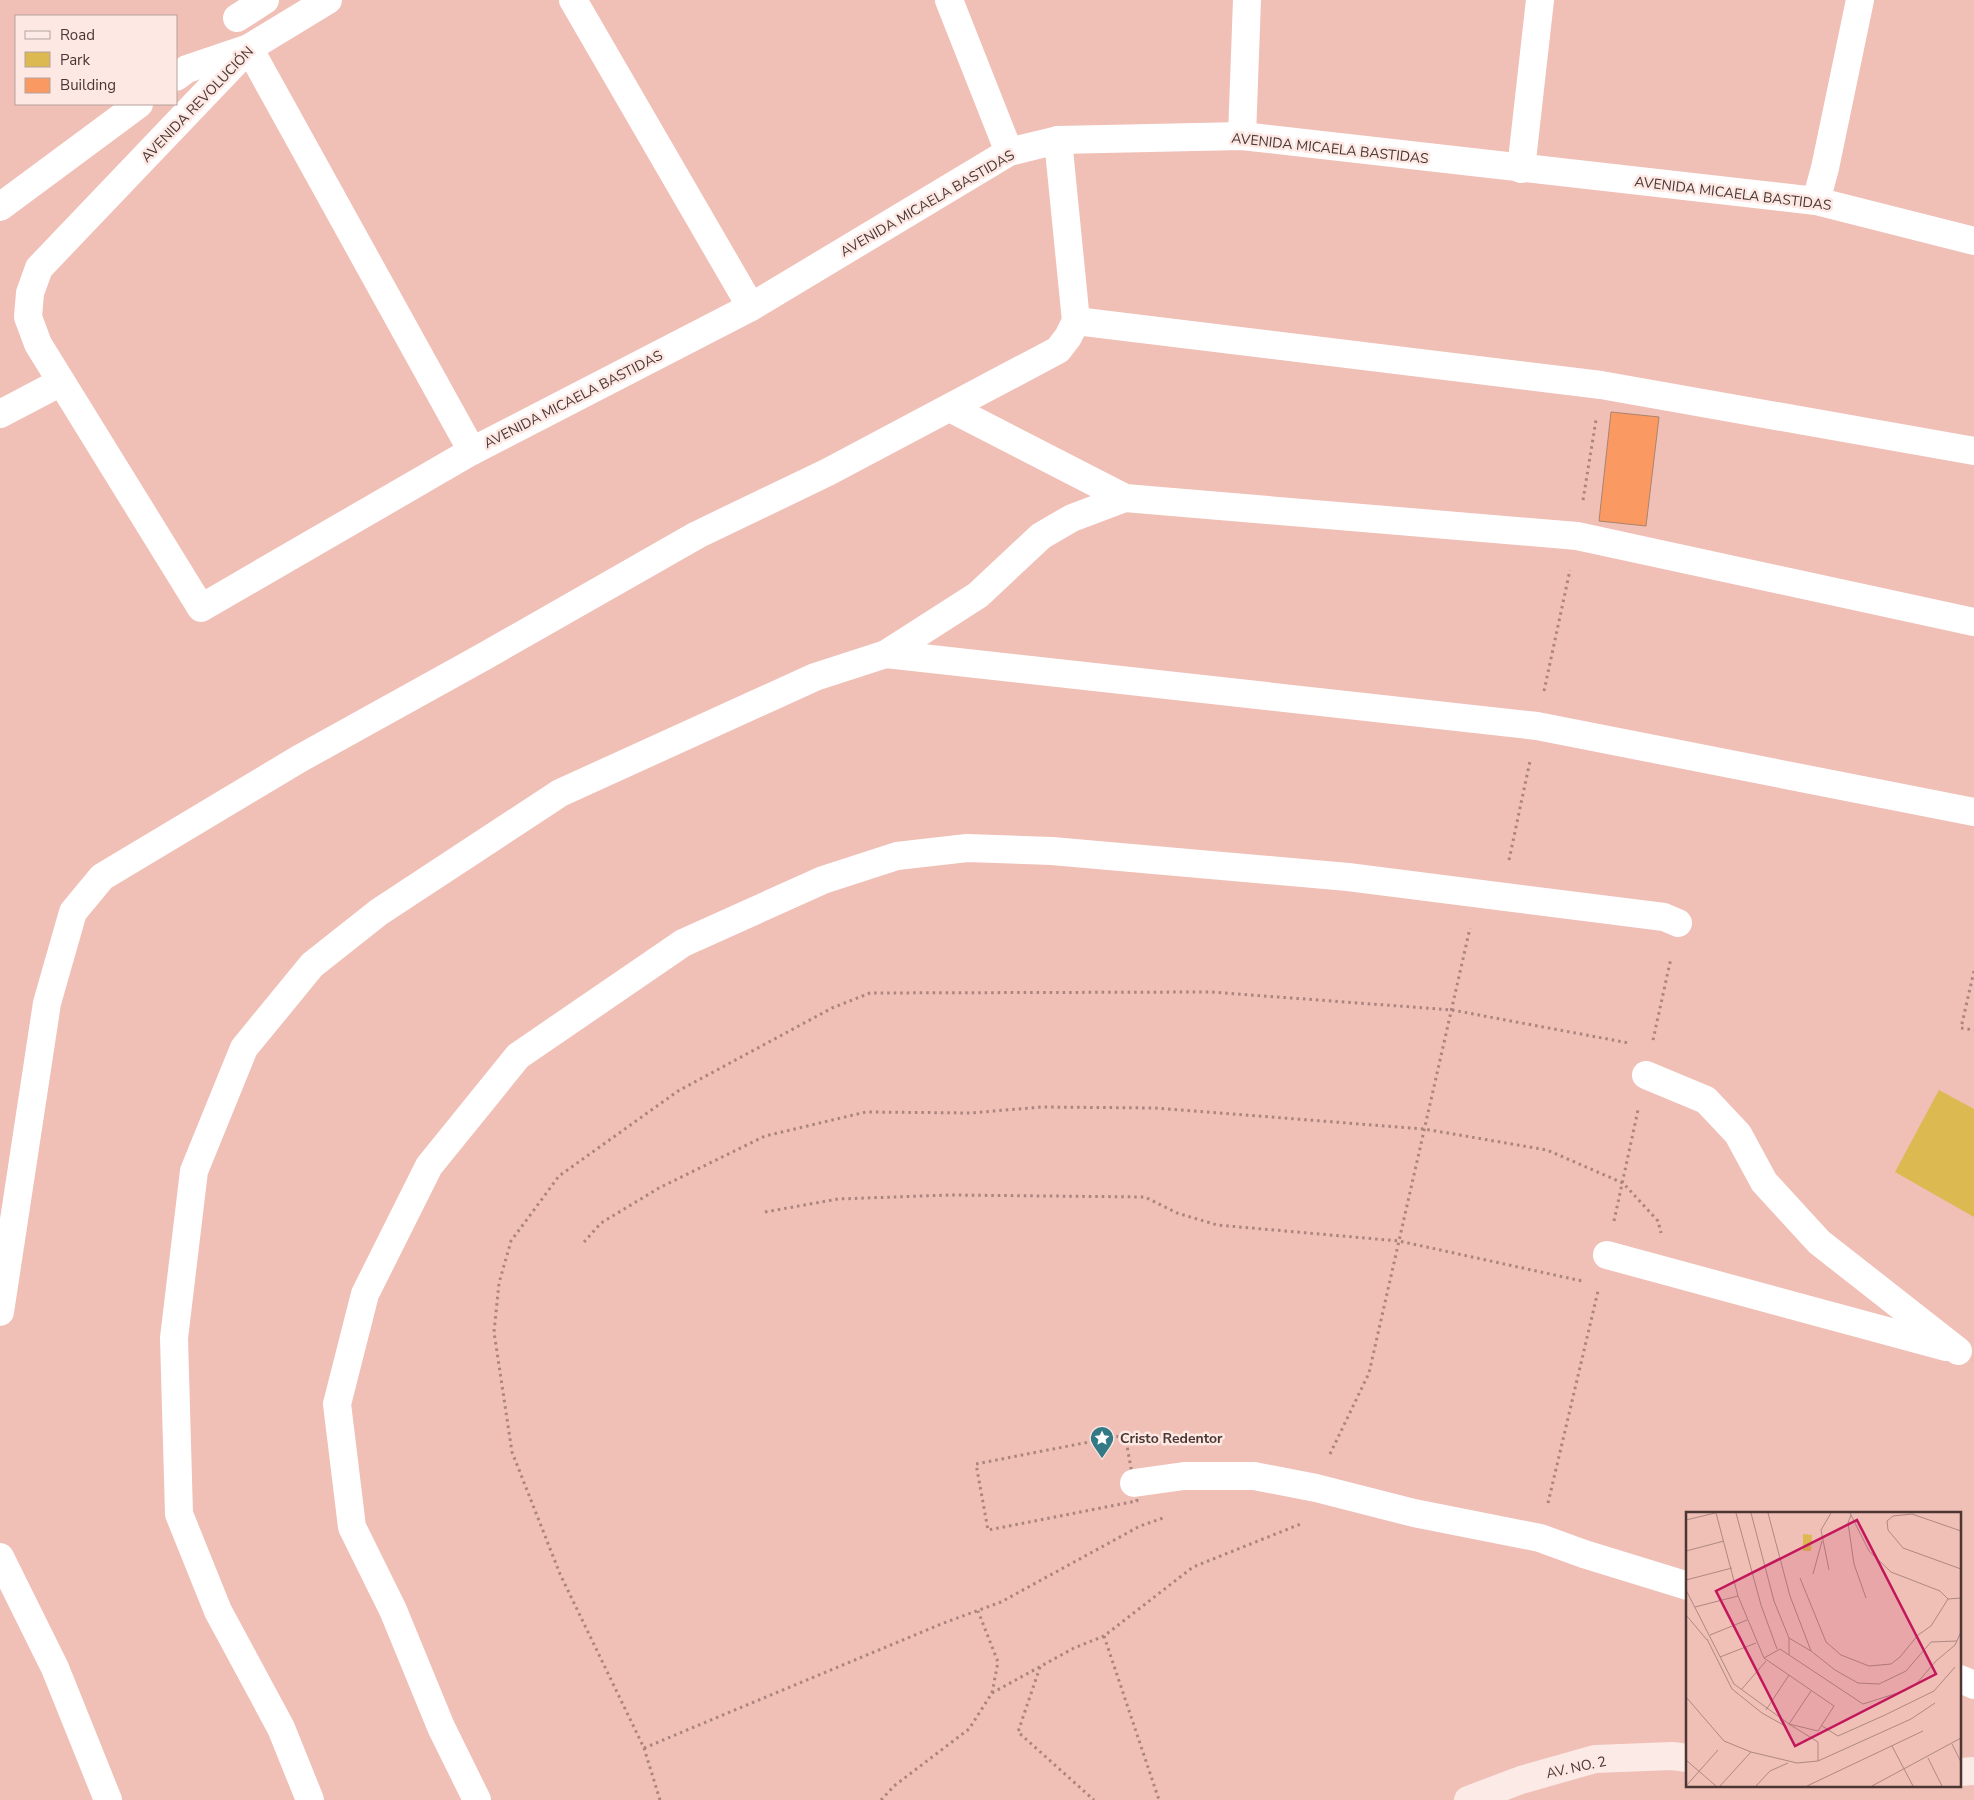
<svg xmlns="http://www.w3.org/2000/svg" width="1974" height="1800" viewBox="0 0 1974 1800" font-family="'Nunito Sans',sans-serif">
<rect width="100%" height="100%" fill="#f0bfb6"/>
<polygon fill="#dcb951" points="1939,1090 1974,1109 1974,1217 1895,1172"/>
<polygon fill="#fa9a62" stroke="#ab836d" points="1611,412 1659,417 1646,526 1599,521"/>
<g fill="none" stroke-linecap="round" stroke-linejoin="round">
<g stroke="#aa857e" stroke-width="3" stroke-dasharray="2.5 4" stroke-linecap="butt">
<polyline points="1583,500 1596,420"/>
<polyline points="1544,691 1570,570"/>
<polyline points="1509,860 1530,761"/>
<polyline points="1974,971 1961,1028 1974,1030"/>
<polyline points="1653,1040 1671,958"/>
<polyline points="765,1212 838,1199 950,1195 1145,1197 1177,1213 1217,1225 1399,1241 1582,1281"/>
<polyline points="1614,1221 1638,1110"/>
<polyline points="584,1242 601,1223 659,1188 765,1136 866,1112 970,1113 1042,1107 1155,1108 1424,1129 1547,1150 1623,1183 1658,1221 1661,1233"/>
<polygon points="1125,1435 1137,1501 988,1530 976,1464"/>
<polyline points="1330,1454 1369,1373 1470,928"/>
<polyline points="1548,1503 1598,1291"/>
<polyline points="1104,1636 1159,1800"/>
<polyline points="1040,1667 1018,1732 1094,1800"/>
<polyline points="992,1693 1074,1648 1104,1636 1193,1567 1303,1523"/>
<polyline points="644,1748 941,1624 1001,1602 1140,1526 1166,1517"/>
<polyline points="660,1800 644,1748 560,1574 512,1452 494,1332 499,1283 511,1241 559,1176 678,1091 832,1008 870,993 1211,992 1452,1010 1629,1043"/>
<polyline points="881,1800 894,1786 969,1729 992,1693 998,1662 978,1611"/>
</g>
<g stroke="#fff" stroke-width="28">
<polyline points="328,0 249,48 39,268 30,293 28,317 38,344 201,608 472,451 751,307 1009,152 1058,140 1242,136 1816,201 1974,241"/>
<polyline points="573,0 751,307"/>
<polyline points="949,0 1009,152"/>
<polyline points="237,18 265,0"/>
<polyline points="176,77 187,69 249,48 472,451"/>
<polyline points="1242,136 1247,0"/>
<polyline points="1521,169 1540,0"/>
<polyline points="1816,201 1825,168 1860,0"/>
<polyline points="0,207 139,104"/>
<polyline points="1076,321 1601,385 1974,451"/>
<polyline points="950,408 1125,498 1577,536 1974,622"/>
<polyline points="0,414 61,382"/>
<polyline points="886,654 978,595 1041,536 1072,518 1125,498"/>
<polyline points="1646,1075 1706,1100 1738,1134 1764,1182 1819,1242 1958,1351"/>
<polyline points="1607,1255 1946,1347"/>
<polyline points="0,1312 47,1003 73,912 102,877 299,759 483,657 697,535 828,472 1058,350 1068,337 1076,321 1058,140"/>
<polyline points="1134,1483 1184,1476 1254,1476 1316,1488 1414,1513 1540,1538 1584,1554 1688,1586"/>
<polyline points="0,1557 55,1668 108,1800"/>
<polyline points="1960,1679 1974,1685"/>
<polyline points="310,1800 281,1728 218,1611 179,1514 174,1338 194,1171 244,1048 312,965 379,912 560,793 815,677 886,654 1537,726 1974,812"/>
<polyline points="477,1800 441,1727 393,1610 352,1527 337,1404 365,1294 429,1166 518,1056 683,943 823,880 897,856 967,848 1052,851 1348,877 1664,917 1678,923"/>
</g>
<g stroke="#fbeae6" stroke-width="28">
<polyline points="1960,1772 1974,1771"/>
<polyline points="1468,1800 1521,1780 1595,1759 1672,1756 1688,1758"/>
</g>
</g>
<defs>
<g id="sight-pin" transform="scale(1.25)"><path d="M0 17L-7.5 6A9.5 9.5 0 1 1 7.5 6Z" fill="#347a86" stroke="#fde8e4"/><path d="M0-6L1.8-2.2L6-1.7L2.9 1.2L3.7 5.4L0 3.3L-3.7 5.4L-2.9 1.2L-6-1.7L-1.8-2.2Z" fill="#fff"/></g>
</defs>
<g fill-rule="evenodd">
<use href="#sight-pin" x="1102" y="1438"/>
</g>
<g text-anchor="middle" stroke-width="5" stroke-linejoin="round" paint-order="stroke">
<g font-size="14" fill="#4a3733" stroke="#fde8e4">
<text transform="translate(197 104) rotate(-46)" y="5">AVENIDA REVOLUCIÓN</text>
<text transform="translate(1330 148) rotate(6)" y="5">AVENIDA MICAELA BASTIDAS</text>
<text transform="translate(1733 193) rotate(7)" y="5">AVENIDA MICAELA BASTIDAS</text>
<text transform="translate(927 203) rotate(-30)" y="5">AVENIDA MICAELA BASTIDAS</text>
<text transform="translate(573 399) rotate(-27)" y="5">AVENIDA MICAELA BASTIDAS</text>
<text transform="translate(1576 1767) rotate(-12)" y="5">AV. NO. 2</text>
</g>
<g font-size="14" font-weight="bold" fill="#4a3733" stroke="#fde8e4" text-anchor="start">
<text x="1120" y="1443">Cristo Redentor</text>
</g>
</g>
<g transform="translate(1686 1512)">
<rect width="275" height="275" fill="#f0bfb6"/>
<path d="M117,22L126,23L125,39H117Z" fill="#dcb951"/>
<path fill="none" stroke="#ae8982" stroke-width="1" d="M50,1L75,93L91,137M65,1L88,89L103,126V143M82,1L104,84L125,139L149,158L172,171L193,172L220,159L245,130L271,129M164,1L183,39L205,60L254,79L262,87L275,86M165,3L162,11L168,52L180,86M0,8L29,1M275,19L226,2L207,4L201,9L202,18L217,36L275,57M0,39L38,29M143,58L135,18L145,1M127,62L136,29M114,66L140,130L155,143L183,154L205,152L214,145L232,123L245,114L262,87M0,68L46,56M0,78L48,172L103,212L132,219L148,194L78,146L52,84L30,1M9,95L52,84M0,103L21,128M24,123L61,108M103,126L125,139M21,127L46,177L76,201L101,215M34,145L70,131M78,146L94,137L177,192L218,179L230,172L250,149L269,133L275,120M55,178L80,149M125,179L103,212L132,230V249M0,185L38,229L65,240L111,251L132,249L225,207L249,191M80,198L103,163M136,214L152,224L199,203L248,179L269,155M266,232L275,250M206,234L227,274M242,246L256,274M0,248L30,274M0,274L32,238M34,274L65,240M70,274L84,259L102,251M121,274L237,219M186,274L275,226"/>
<path fill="#c2185b" fill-opacity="0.15" stroke="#c2185b" stroke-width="2.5" d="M171,8L250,162L109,234L30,79Z"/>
<rect width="275" height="275" fill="none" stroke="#4a3733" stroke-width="2.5"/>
</g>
<rect x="15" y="15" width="162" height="90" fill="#fde8e4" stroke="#b5a19d"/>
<rect x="25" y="31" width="25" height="8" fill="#fbeae6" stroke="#b5a19d"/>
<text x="60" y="40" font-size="15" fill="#4a3733">Road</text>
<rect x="25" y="52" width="25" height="15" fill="#dcb951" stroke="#b5a19d"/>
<text x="60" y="65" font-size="15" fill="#4a3733">Park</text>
<rect x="25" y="78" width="25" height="15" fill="#fa9a62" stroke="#b5a19d"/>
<text x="60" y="90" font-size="15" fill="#4a3733">Building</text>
</svg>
